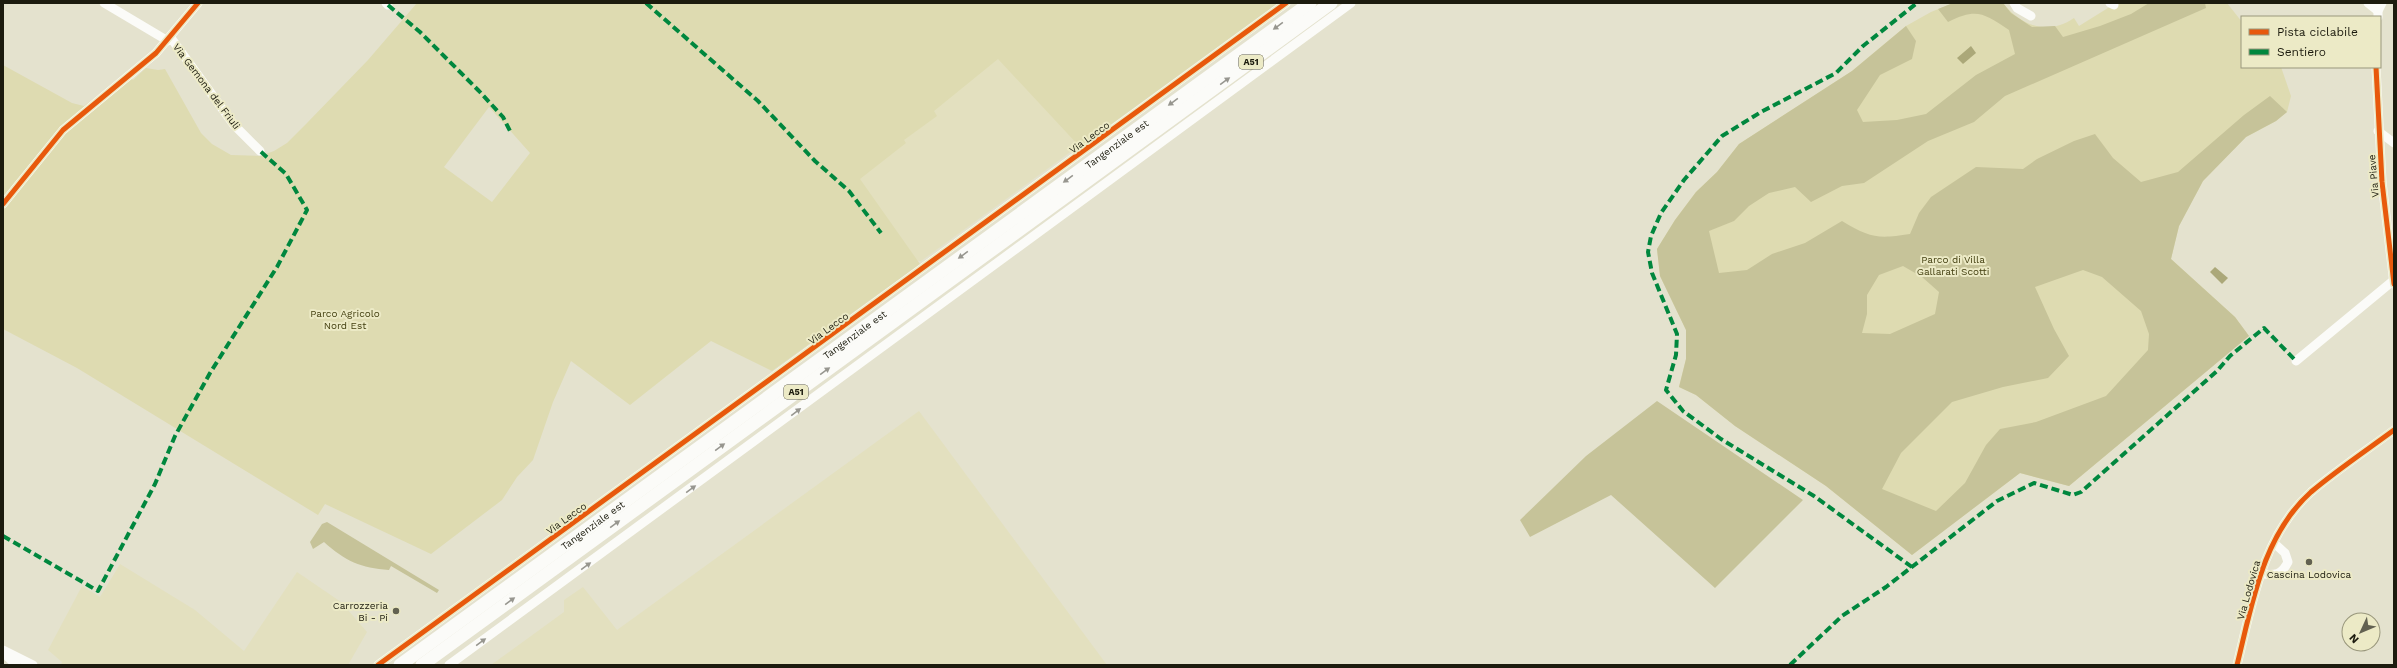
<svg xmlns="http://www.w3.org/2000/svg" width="2397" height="668" viewBox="0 0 2397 668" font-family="'Work Sans',sans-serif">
<rect width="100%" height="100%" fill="#e4e2ce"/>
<g fill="#e3e0bf">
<polygon points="1040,3 1147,96 921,261 900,260 856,177"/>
<polygon points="919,411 1107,665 491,665 564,612 564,600 583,587 617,630"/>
<polygon points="120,564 195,610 244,651 297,572 341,602 367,632 348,665 61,665 62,662 48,650 82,586 100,597"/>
</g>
<g fill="#dedbb1" fill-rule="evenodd">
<path d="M417,3H1278L1080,147L998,59L934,111L937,116L904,140L906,143L860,179L920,264L772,371L711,341L630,405L571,361L553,402L533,460L517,477L502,500L431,554L325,504L318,515L77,368L3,329V65L72,103L84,106L127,74L133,80L146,68L158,70L165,69L201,133L212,144L231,155L260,156L274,151L287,143L307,123L368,60ZM489,107L530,153L492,202L444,167Z"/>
<path d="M1953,3H2003C2021,26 2048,36 2074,18L2079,26L2116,3H2227L2242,22V67H2281L2291,96L2287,112L2276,121L2246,137L2203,181L2179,226L2171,259L2235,317L2249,336L2069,486L2020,473L1912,555L1826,486L1735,426L1696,395L1679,387L1686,359V330L1660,276L1657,249L1675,220L1696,192L1717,172L1739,144L1852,71L1906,26L1931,12Z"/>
</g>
<g fill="#c6c399" fill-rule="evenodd">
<path d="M1953,3H2003L2011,13L2032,27L2055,26L2063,37L2100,26L2131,14L2149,3H2205L2206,8L2005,96L1974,122L1928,141L1864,183L1842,186L1811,202L1795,187L1769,193L1749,206L1734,221L1709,231L1719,273L1747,270L1772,254L1805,243L1842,221C1870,238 1878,239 1910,234L1919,213L1931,197L1976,167L2023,169L2037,159L2074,141L2095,134L2113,158L2141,182L2178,172L2244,115L2270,96L2287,112L2276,121L2246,137L2203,181L2179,226L2171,259L2235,317L2249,336L2069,486L2020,473L1912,555L1826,486L1735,426L1696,395L1679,387L1686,359V330L1660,276L1657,249L1675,220L1696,192L1717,172L1739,144L1852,71L1906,26L1916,41L1912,59L1880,75L1857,110L1863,122L1897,120L1926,114L1976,75L2015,54L2009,30C1983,13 1977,8 1948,22L1938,9ZM1903,266L1922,277L1939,292L1935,314L1890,334L1862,333L1867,314V295L1879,275ZM2083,270L2102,277L2141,311L2149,334L2148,350L2106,396L2036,422L2000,429L1986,445L1965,483L1936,511L1882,489L1901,453L1952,402L2003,387L2048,378L2069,356L2054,329L2035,287Z"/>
<polygon points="1657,401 1803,500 1715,588 1611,495 1530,537 1520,520 1586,456"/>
<path d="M327,522L439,590L437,593L391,566L389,570C361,568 345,561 324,542L313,549L310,542L322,524Z"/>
</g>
<g fill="#aba879">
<polygon points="1971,46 1976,53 1963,64 1957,58"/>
<polygon points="2215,267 2228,278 2222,284 2210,272"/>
</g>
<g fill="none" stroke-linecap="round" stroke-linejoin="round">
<g stroke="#fbfbf8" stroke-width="9">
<polyline points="104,3 168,41"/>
<polyline points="386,3 388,5"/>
<polyline points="2014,3 2017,8 2031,16"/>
<polyline points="2110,3 2114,5"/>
<polyline points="2368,3 2378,11"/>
<polyline points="2378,17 2378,11 2382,3"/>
<polyline points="171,38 234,125 260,151"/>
<polyline points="2376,67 2382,182 2394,284"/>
<polyline points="2378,131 2394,143"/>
<polyline points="3,204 63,130 156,53 198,3"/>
<polyline points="2296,361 2394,280"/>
<path d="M2261,574C2275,575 2281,576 2288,562L2285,553L2274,543"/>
<polyline points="3,650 33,665"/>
<polyline points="5,654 16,665"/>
<polyline points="378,665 1286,3"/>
<polyline points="449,665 1351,3"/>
<path d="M2237,665C2252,605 2262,536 2311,492C2337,470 2367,450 2394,430"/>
</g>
<g stroke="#fbfbf8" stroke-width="13">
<path id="s1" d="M400,665L1310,3"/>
<polyline points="422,665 1331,3"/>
</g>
<g stroke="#00873e" stroke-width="4" stroke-dasharray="8 4" stroke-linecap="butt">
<polyline points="646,3 758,101 815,161 849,191 881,233"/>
<polyline points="388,5 420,32 479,91 503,117 510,131"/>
<polyline points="3,536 98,591 155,484 175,436 210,373 277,267 307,210 286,174 260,151"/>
<polyline points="1912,567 1814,496 1721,439 1683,411 1666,390 1676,355 1677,334 1652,273 1648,252 1651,236 1661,213 1684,180 1722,136 1761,112 1836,73 1863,46 1917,3"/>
<polyline points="1790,665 1842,616 1886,587 1997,501 2034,483 2073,495 2081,492 2217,371 2230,356 2264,328 2296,361"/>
</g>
<g stroke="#eceac6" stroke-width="8">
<g id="cycleway">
<polyline points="2376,67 2382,182 2394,284"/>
<polyline points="3,204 63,130 156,53 198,3"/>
<polyline points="378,665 1286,3"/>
<path d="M2237,665C2252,605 2262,536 2311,492C2337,470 2367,450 2394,430"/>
</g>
</g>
<use href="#cycleway" stroke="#e8590c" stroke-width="5"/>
</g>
<defs><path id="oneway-solid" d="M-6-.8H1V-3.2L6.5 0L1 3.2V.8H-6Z"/></defs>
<g fill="#97968f">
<use href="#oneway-solid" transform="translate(1278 26) rotate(144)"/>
<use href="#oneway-solid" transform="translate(1225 81) rotate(-36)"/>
<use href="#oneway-solid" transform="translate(1173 102) rotate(144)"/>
<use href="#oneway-solid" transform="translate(1068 179) rotate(144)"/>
<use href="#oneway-solid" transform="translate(963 255) rotate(144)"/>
<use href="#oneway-solid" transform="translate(825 371) rotate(-36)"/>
<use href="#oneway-solid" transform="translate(796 412) rotate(-37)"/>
<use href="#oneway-solid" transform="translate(720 447) rotate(-36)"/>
<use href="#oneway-solid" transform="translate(691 489) rotate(-36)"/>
<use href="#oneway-solid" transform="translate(615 524) rotate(-36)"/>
<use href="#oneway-solid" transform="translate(586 566) rotate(-36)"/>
<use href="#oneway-solid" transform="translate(510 601) rotate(-36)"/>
<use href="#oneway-solid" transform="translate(481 642) rotate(-36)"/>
</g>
<g fill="#626151" stroke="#eceac6" stroke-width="1.5">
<circle cx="2309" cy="562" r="4"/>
<circle cx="396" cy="611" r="4"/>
</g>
<g text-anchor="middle" stroke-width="4" stroke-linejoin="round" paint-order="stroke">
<g fill="#eceac6" stroke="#5a5945" stroke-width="1">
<rect x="1239" y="55" width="24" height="14" rx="3"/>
<rect x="784" y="385" width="24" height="14" rx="3"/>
</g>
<g font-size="9" font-weight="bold" fill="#1c1b0e">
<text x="1251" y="65">A51</text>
<text x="796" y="395">A51</text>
</g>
<g font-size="10" fill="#1c1b0e" stroke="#eceac6">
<text transform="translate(207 86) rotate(53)" y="4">Via Gemona del Friuli</text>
<text transform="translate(1089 137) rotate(-36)" y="4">Via Lecco</text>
<text dy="4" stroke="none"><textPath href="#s1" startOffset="886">Tangenziale est</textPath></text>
<text transform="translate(2373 176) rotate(-95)" y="4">Via Piave</text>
<text transform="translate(828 328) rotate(-36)" y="4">Via Lecco</text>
<text dy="4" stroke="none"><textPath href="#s1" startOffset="562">Tangenziale est</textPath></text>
<text transform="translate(566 518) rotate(-36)" y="4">Via Lecco</text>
<text dy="4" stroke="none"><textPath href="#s1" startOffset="238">Tangenziale est</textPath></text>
<text transform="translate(2248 590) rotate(-74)" y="4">Via Lodovica</text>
</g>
<g font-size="10" fill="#444011" stroke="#eceac6">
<text x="1953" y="263">Parco di Villa<tspan x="1953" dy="12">Gallarati Scotti</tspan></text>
<text x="345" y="317">Parco Agricolo<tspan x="345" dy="12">Nord Est</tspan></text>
</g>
<g font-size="10" fill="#1c1b0e" stroke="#eceac6">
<text x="2309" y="578">Cascina Lodovica</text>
<text x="388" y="609" text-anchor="end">Carrozzeria<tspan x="388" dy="12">Bi - Pi</tspan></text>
</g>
</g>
<rect width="2397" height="668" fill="none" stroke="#1c1b0e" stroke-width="8"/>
<rect x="2241" y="16" width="140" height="52" fill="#eceac6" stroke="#99977c"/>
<rect x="2249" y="29" width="20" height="6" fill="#e8590c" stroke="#99977c"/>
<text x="2277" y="36" font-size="12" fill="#1c1b0e">Pista ciclabile</text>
<rect x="2249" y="49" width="20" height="6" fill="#00873e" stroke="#99977c"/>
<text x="2277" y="56" font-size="12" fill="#1c1b0e">Sentiero</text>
<g transform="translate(2361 632) rotate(226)"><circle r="19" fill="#eceac6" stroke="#99977c"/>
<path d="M0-3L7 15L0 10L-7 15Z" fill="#626151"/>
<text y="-6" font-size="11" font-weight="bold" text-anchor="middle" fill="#1c1b0e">N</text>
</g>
</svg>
